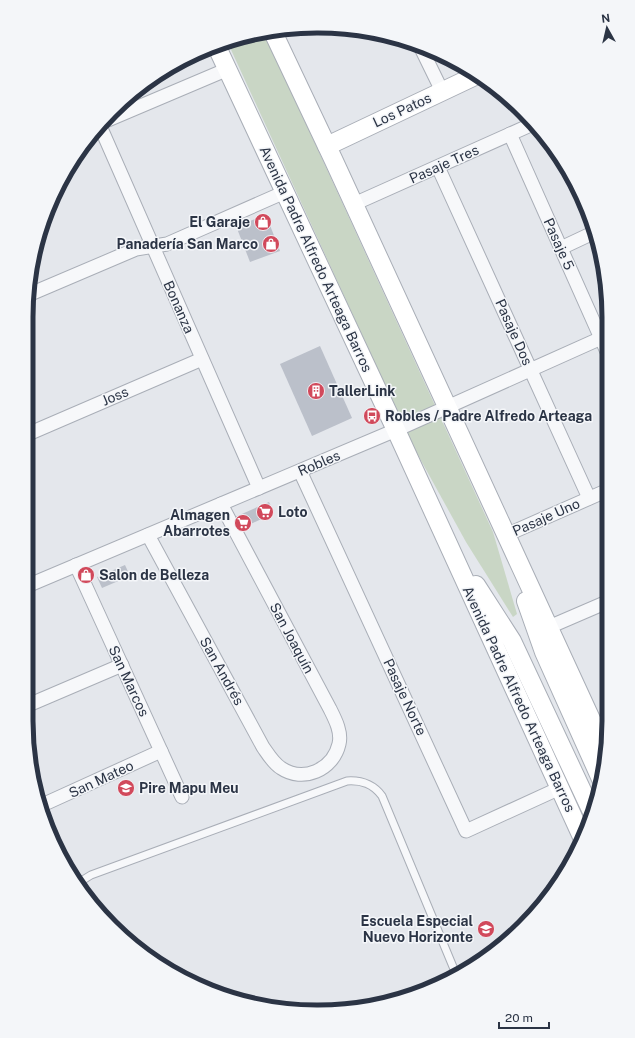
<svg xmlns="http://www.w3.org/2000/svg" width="635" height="1038" viewBox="0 0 635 1038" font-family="'Public Sans',sans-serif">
<rect width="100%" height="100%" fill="#e4e7ec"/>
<polygon fill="#c9d6c5" points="264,32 493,532 517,614 513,617 466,542 413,446 227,41"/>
<g fill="#bbc0ca">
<polygon points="266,215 280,251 250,262 236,226"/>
<polygon points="320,346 352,418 312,436 280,364"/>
<polygon points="269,502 274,513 240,529 235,517"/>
<polygon points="125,565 130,576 102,588 97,577"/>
</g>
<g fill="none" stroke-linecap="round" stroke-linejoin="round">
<g stroke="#a9aeb7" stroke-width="9">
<path id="lane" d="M78,883L91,875L347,781C362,780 373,784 382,796L456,974"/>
</g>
<g stroke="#a9aeb7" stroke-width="15">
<g id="street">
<polyline points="420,46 442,91"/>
<polyline points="103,122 228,69"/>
<polyline points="100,126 259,488"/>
<polyline points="510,134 608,354"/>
<polyline points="438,167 589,498"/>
<polyline points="354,204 535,123"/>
<polyline points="561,248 595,232"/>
<polyline points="28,295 136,249 167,244 285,192"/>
<polyline points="28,434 202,359"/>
<polyline points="300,471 466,831 560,788"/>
<path d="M148,535L263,747C268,754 273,763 281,768C303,783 333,770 339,744C342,732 335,719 330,709L221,504"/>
<polyline points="506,535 608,490"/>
<polyline points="76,565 182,797"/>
<polyline points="27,586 396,430 608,335"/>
<polyline points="549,627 607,602"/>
<polyline points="26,706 122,665"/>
<polyline points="40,806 161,751"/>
</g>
</g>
<g stroke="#a9aeb7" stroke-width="20">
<g id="secondary">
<polyline points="272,30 334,161 607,754"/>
<polyline points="216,45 396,430 583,839"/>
<polyline points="327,146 477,75"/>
<polyline points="476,585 512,641 592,812"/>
<polyline points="526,601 544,652 601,779"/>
</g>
</g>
<use href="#lane" stroke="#f7f8fa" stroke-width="7"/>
<use href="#street" stroke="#f7f8fa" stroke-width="13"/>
<use href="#secondary" stroke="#fff" stroke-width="18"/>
</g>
<defs>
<g id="shop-disc" transform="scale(0.9)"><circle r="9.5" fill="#d1495b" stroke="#f4f6f9"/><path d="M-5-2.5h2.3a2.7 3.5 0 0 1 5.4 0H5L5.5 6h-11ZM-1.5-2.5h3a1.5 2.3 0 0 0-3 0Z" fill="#fff"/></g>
<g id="building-disc" transform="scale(0.9)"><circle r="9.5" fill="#d1495b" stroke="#f4f6f9"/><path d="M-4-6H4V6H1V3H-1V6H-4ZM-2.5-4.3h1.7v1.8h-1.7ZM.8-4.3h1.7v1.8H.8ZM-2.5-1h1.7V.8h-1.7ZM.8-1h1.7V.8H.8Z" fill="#fff"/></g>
<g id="bus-disc" transform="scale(0.9)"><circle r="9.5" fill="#d1495b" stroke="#f4f6f9"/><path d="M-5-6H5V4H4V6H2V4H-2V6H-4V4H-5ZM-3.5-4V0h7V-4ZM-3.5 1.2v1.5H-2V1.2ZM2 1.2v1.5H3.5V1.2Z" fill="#fff"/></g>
<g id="supermarket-disc" transform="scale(0.9)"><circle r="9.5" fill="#d1495b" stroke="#f4f6f9"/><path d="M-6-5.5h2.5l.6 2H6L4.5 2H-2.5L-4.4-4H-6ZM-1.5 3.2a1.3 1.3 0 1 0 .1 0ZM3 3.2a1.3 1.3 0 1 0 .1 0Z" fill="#fff"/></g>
<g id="school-disc" transform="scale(0.9)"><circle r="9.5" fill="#d1495b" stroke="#f4f6f9"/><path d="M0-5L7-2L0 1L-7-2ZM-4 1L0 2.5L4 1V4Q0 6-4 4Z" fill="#fff"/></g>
</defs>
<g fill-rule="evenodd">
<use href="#shop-disc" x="263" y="222"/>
<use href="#shop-disc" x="271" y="244"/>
<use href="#building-disc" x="316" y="391"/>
<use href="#bus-disc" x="372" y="416"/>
<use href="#supermarket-disc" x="265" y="512"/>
<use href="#supermarket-disc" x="243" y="523"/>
<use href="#shop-disc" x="86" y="575"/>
<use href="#school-disc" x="126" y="788"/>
<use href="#school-disc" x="486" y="929"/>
</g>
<g text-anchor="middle" stroke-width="3" stroke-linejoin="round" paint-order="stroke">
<g font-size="14" fill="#2b3445" stroke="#f4f6f9">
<text transform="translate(402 110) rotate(-25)" y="5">Los Patos</text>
<text transform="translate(444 164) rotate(-24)" y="5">Pasaje Tres</text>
<text transform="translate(559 244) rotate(66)" y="5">Pasaje 5</text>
<text transform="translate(316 259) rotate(65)" y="5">Avenida Padre Alfredo Arteaga Barros</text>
<text transform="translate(179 307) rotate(66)" y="5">Bonanza</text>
<text transform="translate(514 332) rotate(66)" y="5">Pasaje Dos</text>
<text transform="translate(115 396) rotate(-23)" y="5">Joss</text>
<text transform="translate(319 463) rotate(-23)" y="5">Robles</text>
<text transform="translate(546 517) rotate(-24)" y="5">Pasaje Uno</text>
<text transform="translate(292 638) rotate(62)" y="5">San Joaquín</text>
<text transform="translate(222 671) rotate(61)" y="5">San Andrés</text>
<text transform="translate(129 681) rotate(65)" y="5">San Marcos</text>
<text transform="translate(405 697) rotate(65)" y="5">Pasaje Norte</text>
<text transform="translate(519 699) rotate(65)" y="5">Avenida Padre Alfredo Arteaga Barros</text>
<text transform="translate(101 779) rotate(-25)" y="5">San Mateo</text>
</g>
<g font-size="14" font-weight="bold" fill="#2b3445" stroke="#f4f6f9" text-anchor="start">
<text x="250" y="227" text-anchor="end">El Garaje</text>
<text x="258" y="249" text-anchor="end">Panadería San Marco</text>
<text x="329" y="396">TallerLink</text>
<text x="385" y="421">Robles / Padre Alfredo Arteaga</text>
<text x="278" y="517">Loto</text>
<text x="230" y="520" text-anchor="end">Almagen<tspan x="230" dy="16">Abarrotes</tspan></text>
<text x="99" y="580">Salon de Belleza</text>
<text x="139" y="793">Pire Mapu Meu</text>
<text x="473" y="926" text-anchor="end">Escuela Especial<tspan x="473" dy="16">Nuevo Horizonte</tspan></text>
</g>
</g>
<path d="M0 0H635V1038H0ZM317 33H318A284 284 0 0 1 602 317V721A284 284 0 0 1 318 1005H317A284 284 0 0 1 33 721V317A284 284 0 0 1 317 33Z" fill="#f4f6f9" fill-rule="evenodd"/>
<path fill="none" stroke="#2b3445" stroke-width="5" d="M317 33H318A284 284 0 0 1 602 317V721A284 284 0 0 1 318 1005H317A284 284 0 0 1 33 721V317A284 284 0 0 1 317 33Z"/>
<g transform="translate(607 28) rotate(352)" stroke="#f4f6f9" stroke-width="3" paint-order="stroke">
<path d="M0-3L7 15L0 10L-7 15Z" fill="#2b3445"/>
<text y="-6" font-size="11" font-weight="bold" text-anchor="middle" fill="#2b3445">N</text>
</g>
<path d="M499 1022v6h50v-6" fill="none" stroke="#2b3445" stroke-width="2"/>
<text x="505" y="1022" font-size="12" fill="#2b3445" stroke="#f4f6f9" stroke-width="3" paint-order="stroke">20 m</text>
</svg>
